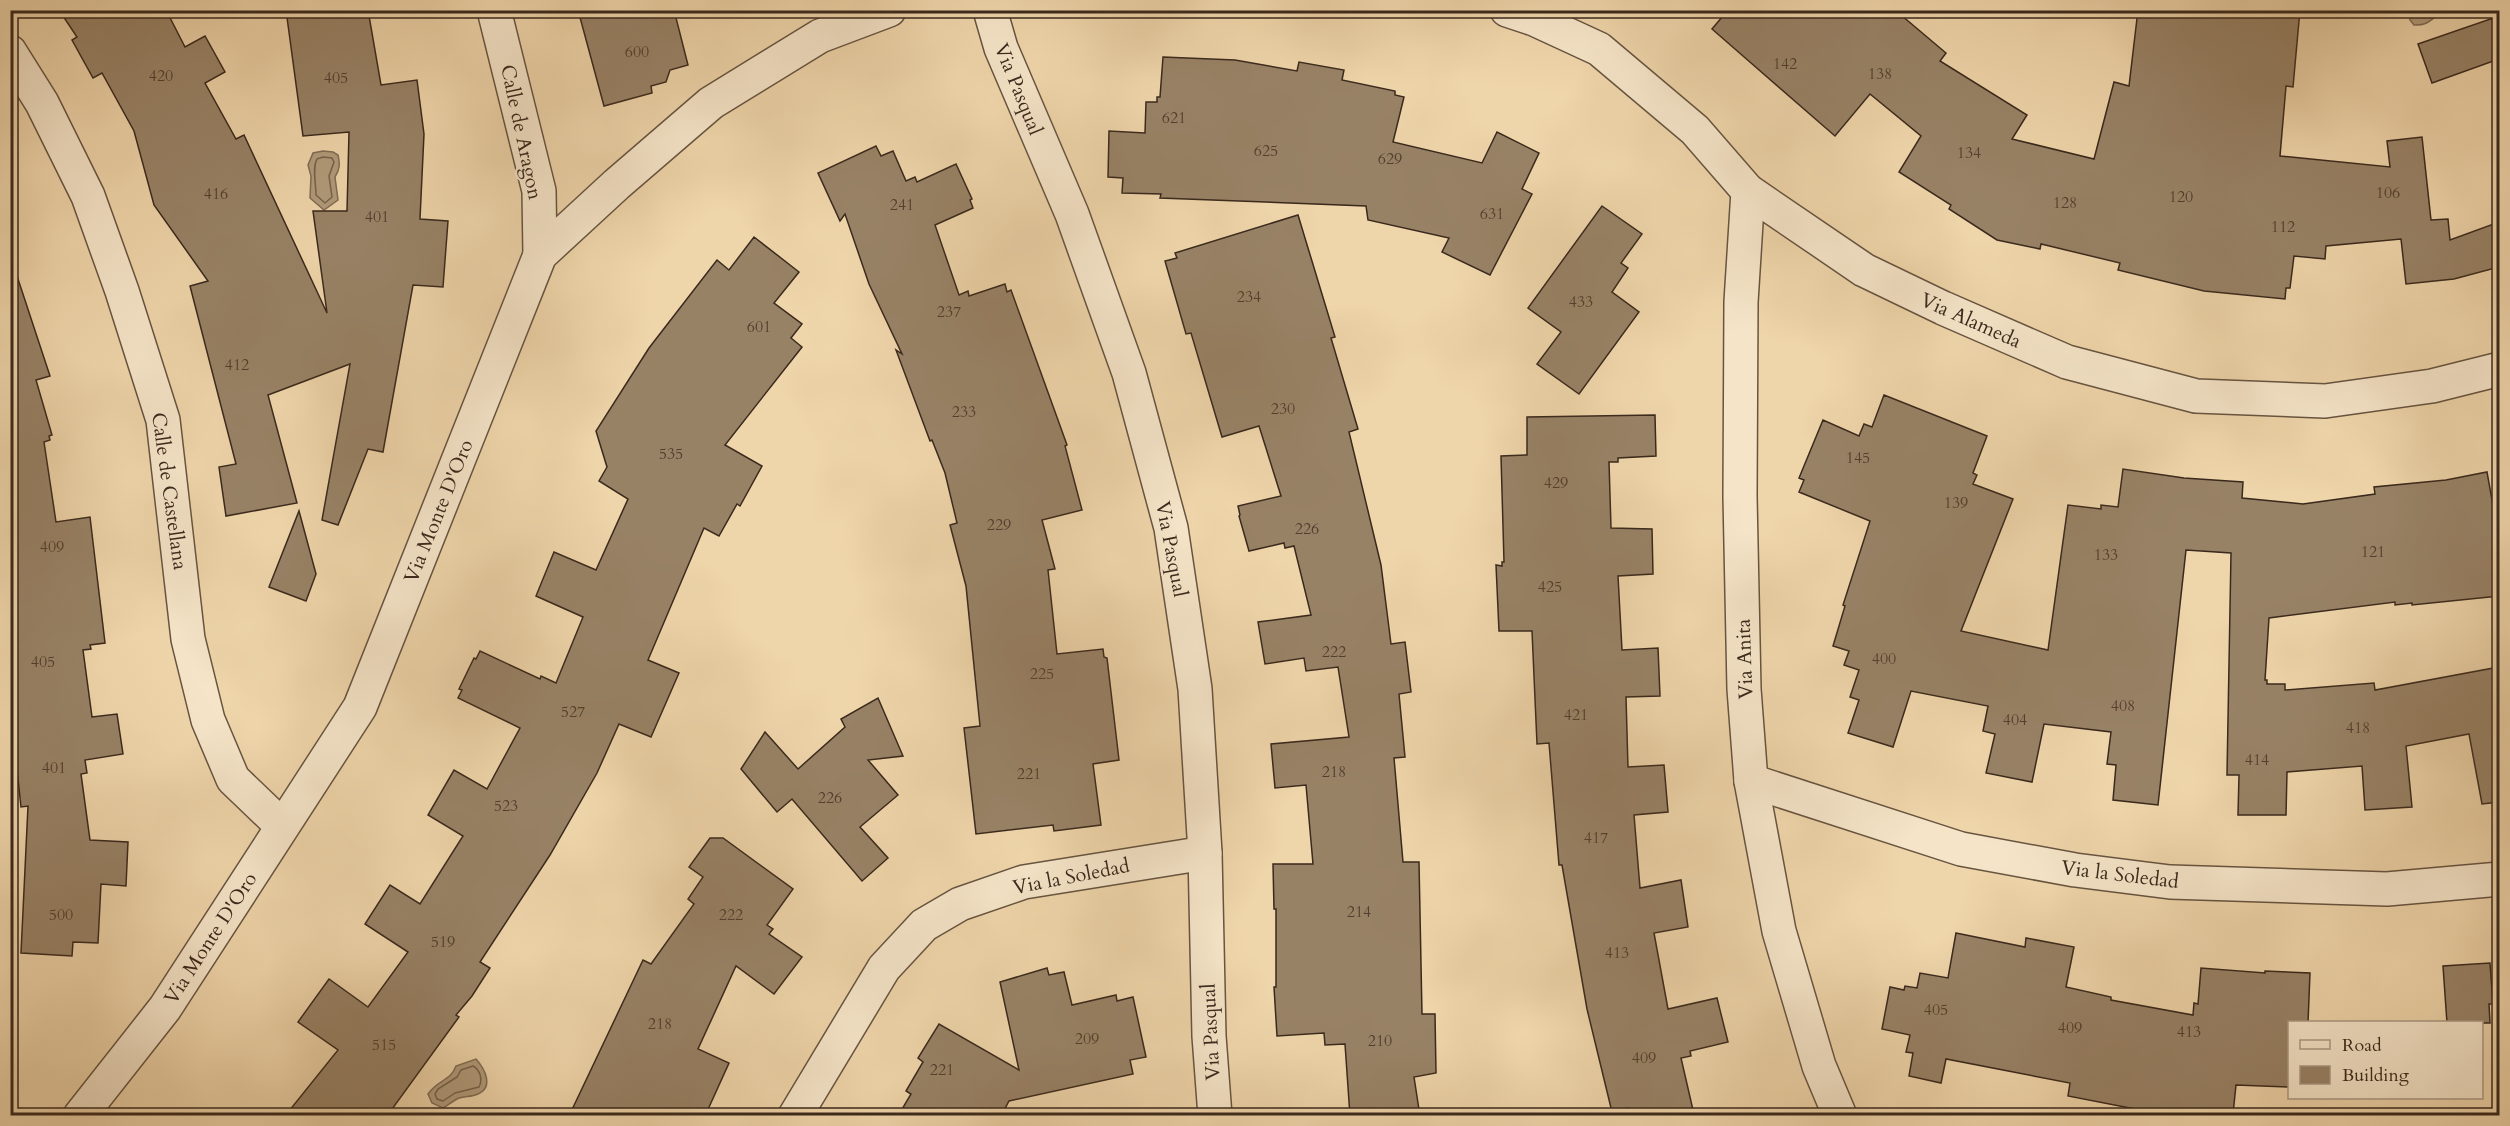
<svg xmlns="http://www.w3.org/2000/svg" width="2510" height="1126" viewBox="0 0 2510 1126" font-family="Cardo,serif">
<rect width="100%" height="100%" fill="#efd5aa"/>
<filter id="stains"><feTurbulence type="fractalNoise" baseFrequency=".00333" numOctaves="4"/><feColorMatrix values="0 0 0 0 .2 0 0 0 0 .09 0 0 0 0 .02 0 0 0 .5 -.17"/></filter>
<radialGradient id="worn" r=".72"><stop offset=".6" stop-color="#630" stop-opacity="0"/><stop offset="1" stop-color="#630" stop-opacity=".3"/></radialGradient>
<g fill="#b19b7a" stroke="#816d55" stroke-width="1.5">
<path d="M2408,11V10L2444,11C2432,17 2430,26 2414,25L2410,20Z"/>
<path d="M323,151L333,152L338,155C340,164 340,169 335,177L338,200L324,210L310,198L311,176L308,165L313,153Z"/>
<path d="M476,1059C485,1069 494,1087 478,1094C472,1097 465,1096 459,1098C453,1101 448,1105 443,1108L432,1103L428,1094C437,1080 451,1081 456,1066Z"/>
</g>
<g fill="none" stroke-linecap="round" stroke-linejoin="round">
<g stroke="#76624c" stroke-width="1.5">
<path d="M323,157L332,158L334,162L329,176L332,197L325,203L316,195C316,184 312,168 317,159Z"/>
<path d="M473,1066C480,1070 483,1079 479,1087L455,1093L443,1101L437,1099L435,1094L438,1089L457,1077L461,1070Z"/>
</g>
</g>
<g fill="#988266" stroke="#3a291d" stroke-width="1.5">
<polygon points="59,10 166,10 185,47 205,36 225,72 205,83 236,139 244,135 327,313 313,211 347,211 349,132 303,136 286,10 368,10 381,85 417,80 424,134 420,219 448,221 443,287 413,285 383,452 368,449 338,525 322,520 350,364 268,395 297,503 226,516 219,467 236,464 190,286 208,281 154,205 134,131 102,73 93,78 72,40 77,37"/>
<polygon points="578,10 674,10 688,65 670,70 666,82 651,86 652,93 604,106"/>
<polygon points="1728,10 1895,10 1946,53 1940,61 2027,115 2012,139 2094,159 2114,82 2129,86 2138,10 2300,10 2293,87 2286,86 2280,156 2390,167 2387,141 2422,137 2431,220 2448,219 2450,240 2499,222 2499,267 2454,279 2406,284 2401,239 2326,246 2325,259 2294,256 2290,288 2286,288 2285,299 2204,291 2118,270 2120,263 2041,244 2040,249 1997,240 1949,209 1951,205 1899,172 1921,136 1870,94 1835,136 1712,29"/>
<polygon points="2499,16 2499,59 2432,83 2418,44"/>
<polygon points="1163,57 1235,60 1297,71 1299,62 1344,70 1342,80 1395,91 1395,95 1404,97 1393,142 1482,163 1497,132 1539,153 1522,189 1532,194 1490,275 1442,252 1449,238 1368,220 1366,206 1160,198 1161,194 1122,193 1123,178 1108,177 1109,131 1145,133 1146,102 1157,102 1157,97 1160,97"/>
<polygon points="876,146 881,156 893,151 906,181 915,177 917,182 956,164 972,199 970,200 973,208 935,225 959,295 968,291 969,296 1005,284 1007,292 1011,290 1067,445 1065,446 1082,510 1042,520 1055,569 1048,570 1057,654 1103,649 1104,657 1107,658 1119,760 1093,764 1101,825 1054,831 1053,825 976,834 964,728 980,726 966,586 950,525 957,523 945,473 932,440 930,441 896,350 902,354 869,284 845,214 840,221 818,173"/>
<polygon points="1602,206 1642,234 1621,263 1628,268 1612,292 1639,312 1579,394 1537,364 1561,332 1528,308"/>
<polygon points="1298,215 1335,337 1331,338 1358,429 1349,432 1381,565 1391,644 1405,642 1411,692 1399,694 1405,757 1394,758 1403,862 1419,862 1422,1014 1435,1014 1436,1073 1414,1077 1420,1116 1350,1116 1345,1044 1325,1045 1324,1033 1277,1036 1274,987 1276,987 1276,909 1274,909 1273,864 1313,864 1306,785 1275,788 1271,744 1349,737 1338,667 1306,671 1304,658 1265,664 1258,622 1311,615 1294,546 1285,548 1284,543 1249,551 1239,516 1240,515 1238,506 1281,496 1259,426 1222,437 1191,333 1186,334 1165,261 1177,258 1175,253"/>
<polygon points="754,237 799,272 774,303 802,324 791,338 802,347 725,445 762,466 740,506 737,504 719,536 704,528 648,660 679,673 651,737 619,724 597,773 550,855 480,962 490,968 472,996 456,1015 459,1017 387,1116 285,1116 338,1050 298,1022 329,979 368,1007 408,952 365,924 390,885 420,904 463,836 428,815 454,770 487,789 520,728 458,698 462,690 459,689 474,658 476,659 480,651 540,679 541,676 556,683 583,617 536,596 554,552 596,570 628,499 599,481 607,467 596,431 649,348 717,260 729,270"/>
<polygon points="17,276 50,376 36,380 52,435 49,436 50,440 44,442 56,522 90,517 105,643 90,645 91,649 83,650 92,717 117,714 123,754 85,760 87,773 81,774 90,840 128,842 126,886 101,884 98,943 73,942 72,956 21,953 28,806 21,807 16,760 10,761 10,278"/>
<polygon points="1884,395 1987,436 1973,473 1977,475 1973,484 2013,499 1961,631 2048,650 2068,505 2101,509 2101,505 2118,507 2123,469 2184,478 2243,482 2242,498 2303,504 2375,494 2374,487 2446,480 2487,472 2494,511 2499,510 2499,596 2412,605 2412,603 2395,605 2395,602 2269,618 2265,680 2267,680 2267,684 2285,684 2285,690 2374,683 2375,690 2499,667 2499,802 2482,804 2469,734 2406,746 2412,807 2365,810 2362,766 2287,772 2286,815 2238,815 2239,775 2227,775 2231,553 2186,550 2158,805 2113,800 2116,765 2107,764 2111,732 2044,724 2032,782 1986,773 1995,734 1983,731 1988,706 1911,691 1893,747 1848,733 1859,700 1850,697 1859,670 1844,665 1849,651 1833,646 1845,606 1843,605 1870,521 1799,492 1804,480 1799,478 1823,420 1859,436 1864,424 1872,427"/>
<polygon points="1655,415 1656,456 1618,458 1618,462 1609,462 1611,528 1652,529 1653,574 1618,576 1622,650 1658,648 1660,696 1626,697 1628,767 1664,765 1668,812 1634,815 1640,888 1681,880 1688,927 1654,933 1668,1009 1717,998 1728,1042 1690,1051 1691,1056 1681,1058 1693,1110 1669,1116 1630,1116 1628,1108 1612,1112 1587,1009 1562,865 1559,865 1549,743 1537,744 1532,631 1499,631 1496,565 1502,566 1502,562 1504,562 1501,456 1527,455 1527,417"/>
<polygon points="299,511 316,574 306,601 269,587"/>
<polygon points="878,698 903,756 868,760 898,795 860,827 888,858 862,881 792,799 777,812 741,769 765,732 798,769 845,727 841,719"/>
<polygon points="710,838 723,838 793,889 767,925 773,929 769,934 802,957 774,994 736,966 698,1049 729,1063 705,1116 569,1116 643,960 651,964 694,904 688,899 703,877 689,867"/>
<polygon points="1956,933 2025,947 2026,938 2074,947 2066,987 2111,997 2111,1000 2193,1015 2194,1003 2198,1004 2201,968 2265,973 2265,971 2310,973 2308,1023 2289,1023 2289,1087 2236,1085 2233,1114 2184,1110 2184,1114 2140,1110 2068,1096 2070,1083 1946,1059 1941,1083 1909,1076 1913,1053 1906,1052 1910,1035 1882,1029 1890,987 1904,990 1905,986 1917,988 1920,973 1948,978"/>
<polygon points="2490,963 2493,1004 2489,1004 2490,1023 2447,1023 2443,966"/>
<polygon points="1047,968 1049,975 1064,972 1072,1005 1116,995 1117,1001 1133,997 1146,1057 1130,1060 1133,1074 1009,1101 1001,1116 898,1116 911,1094 906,1091 923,1062 918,1058 939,1024 1019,1070 1000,982"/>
</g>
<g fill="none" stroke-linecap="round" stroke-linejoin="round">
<g stroke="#675440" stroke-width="36">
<g id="minor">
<polyline points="494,10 539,191 540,255"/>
<polyline points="990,10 1001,48 1072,214 1129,373 1171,528 1195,689 1205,853 1209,1036 1215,1116"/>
<polyline points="10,52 42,103 88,196 122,291 163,420 188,639 208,720 233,779 282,826"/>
<polyline points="1748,191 1741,302 1740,496 1744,689 1751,781 1779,931 1819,1066 1840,1116"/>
<polyline points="1751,781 1961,849 2075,870 2170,882 2387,889 2500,879"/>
<polyline points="795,1116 884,968 924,925 960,904 1024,882 1205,853"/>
</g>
</g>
<g stroke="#675440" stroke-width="36">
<g id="tertiary">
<polyline points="1507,10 1534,19 1599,49 1695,130 1748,191 1864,270 1943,308 2067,362 2196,396 2325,401 2432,386 2500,369"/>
<polyline points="80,1116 165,1008 360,707 540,255 617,184 711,103 820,36 889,10"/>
</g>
</g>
<use href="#minor" stroke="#f5e4c8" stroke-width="33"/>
<use href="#tertiary" stroke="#f5e4c8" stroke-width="33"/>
</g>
<g text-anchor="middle" stroke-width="4.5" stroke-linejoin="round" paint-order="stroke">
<g font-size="16" fill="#523f2f">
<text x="637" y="57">600</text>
<text x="1785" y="69">142</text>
<text x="1880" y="79">138</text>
<text x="161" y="81">420</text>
<text x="336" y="83">405</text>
<text x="1174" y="123">621</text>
<text x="1266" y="156">625</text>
<text x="1969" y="158">134</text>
<text x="1390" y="164">629</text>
<text x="2388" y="198">106</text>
<text x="216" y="199">416</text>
<text x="2181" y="202">120</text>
<text x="2065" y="208">128</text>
<text x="902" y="210">241</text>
<text x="1492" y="219">631</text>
<text x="377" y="222">401</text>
<text x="2283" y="232">112</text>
<text x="1249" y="302">234</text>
<text x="1581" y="307">433</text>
<text x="949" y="317">237</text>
<text x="759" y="332">601</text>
<text x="237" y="370">412</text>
<text x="1283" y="414">230</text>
<text x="964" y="417">233</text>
<text x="671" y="459">535</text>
<text x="1858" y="463">145</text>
<text x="1556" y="488">429</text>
<text x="1956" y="508">139</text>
<text x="999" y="530">229</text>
<text x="1307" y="534">226</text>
<text x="52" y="552">409</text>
<text x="2373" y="557">121</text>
<text x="2106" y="560">133</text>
<text x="1550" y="592">425</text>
<text x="1334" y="657">222</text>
<text x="1884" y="664">400</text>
<text x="43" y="667">405</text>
<text x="1042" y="679">225</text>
<text x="2123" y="711">408</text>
<text x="573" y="717">527</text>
<text x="1576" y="720">421</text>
<text x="2015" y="725">404</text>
<text x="2358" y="733">418</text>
<text x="2257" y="765">414</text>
<text x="54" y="773">401</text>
<text x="1334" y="777">218</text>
<text x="1029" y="779">221</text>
<text x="830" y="803">226</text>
<text x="506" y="811">523</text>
<text x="1596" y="843">417</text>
<text x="1359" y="917">214</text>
<text x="61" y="920">500</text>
<text x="731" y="920">222</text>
<text x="443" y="947">519</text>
<text x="1617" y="958">413</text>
<text x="1936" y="1015">405</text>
<text x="660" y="1029">218</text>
<text x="2070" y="1033">409</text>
<text x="2189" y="1037">413</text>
<text x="1087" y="1044">209</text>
<text x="1380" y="1046">210</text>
<text x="384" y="1050">515</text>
<text x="1644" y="1063">409</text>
<text x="942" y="1075">221</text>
</g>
<g font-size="20" fill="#3a291d" stroke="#f5e4c8">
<text transform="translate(1019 89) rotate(68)" y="7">Via Pasqual</text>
<text transform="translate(522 132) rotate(78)" y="7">Calle de Aragon</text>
<text transform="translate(1971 320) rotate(24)" y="7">Via Alameda</text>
<text transform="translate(170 491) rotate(82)" y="7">Calle de Castellana</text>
<text transform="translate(438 511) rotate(-68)" y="7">Via Monte D'Oro</text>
<text transform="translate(1172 549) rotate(79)" y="7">Via Pasqual</text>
<text transform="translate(1744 659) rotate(-92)" y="7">Via Anita</text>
<text transform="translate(2120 874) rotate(7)" y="7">Via la Soledad</text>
<text transform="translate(1071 876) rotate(-11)" y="7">Via la Soledad</text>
<text transform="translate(210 938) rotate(-57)" y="7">Via Monte D'Oro</text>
<text transform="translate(1210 1032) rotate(-93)" y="7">Via Pasqual</text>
</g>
</g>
<rect width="2510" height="1126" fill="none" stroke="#efd5aa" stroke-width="36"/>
<rect x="12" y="12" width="2486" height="1102" fill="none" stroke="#3a291d" stroke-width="3"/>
<rect x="18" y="18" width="2474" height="1090" fill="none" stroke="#3a291d" stroke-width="1.5"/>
<rect x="2288" y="1021" width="195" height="78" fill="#f5e4c8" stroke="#aa9984" stroke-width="1.5"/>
<rect x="2300" y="1040" width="30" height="9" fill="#f5e4c8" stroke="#aa9984" stroke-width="1.5"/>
<text x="2342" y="1051" font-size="18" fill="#3a291d">Road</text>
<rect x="2300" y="1066" width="30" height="18" fill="#988266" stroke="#aa9984" stroke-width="1.5"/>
<text x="2342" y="1081" font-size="18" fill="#3a291d">Building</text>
<rect width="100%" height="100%" filter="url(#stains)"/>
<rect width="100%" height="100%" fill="url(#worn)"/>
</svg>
